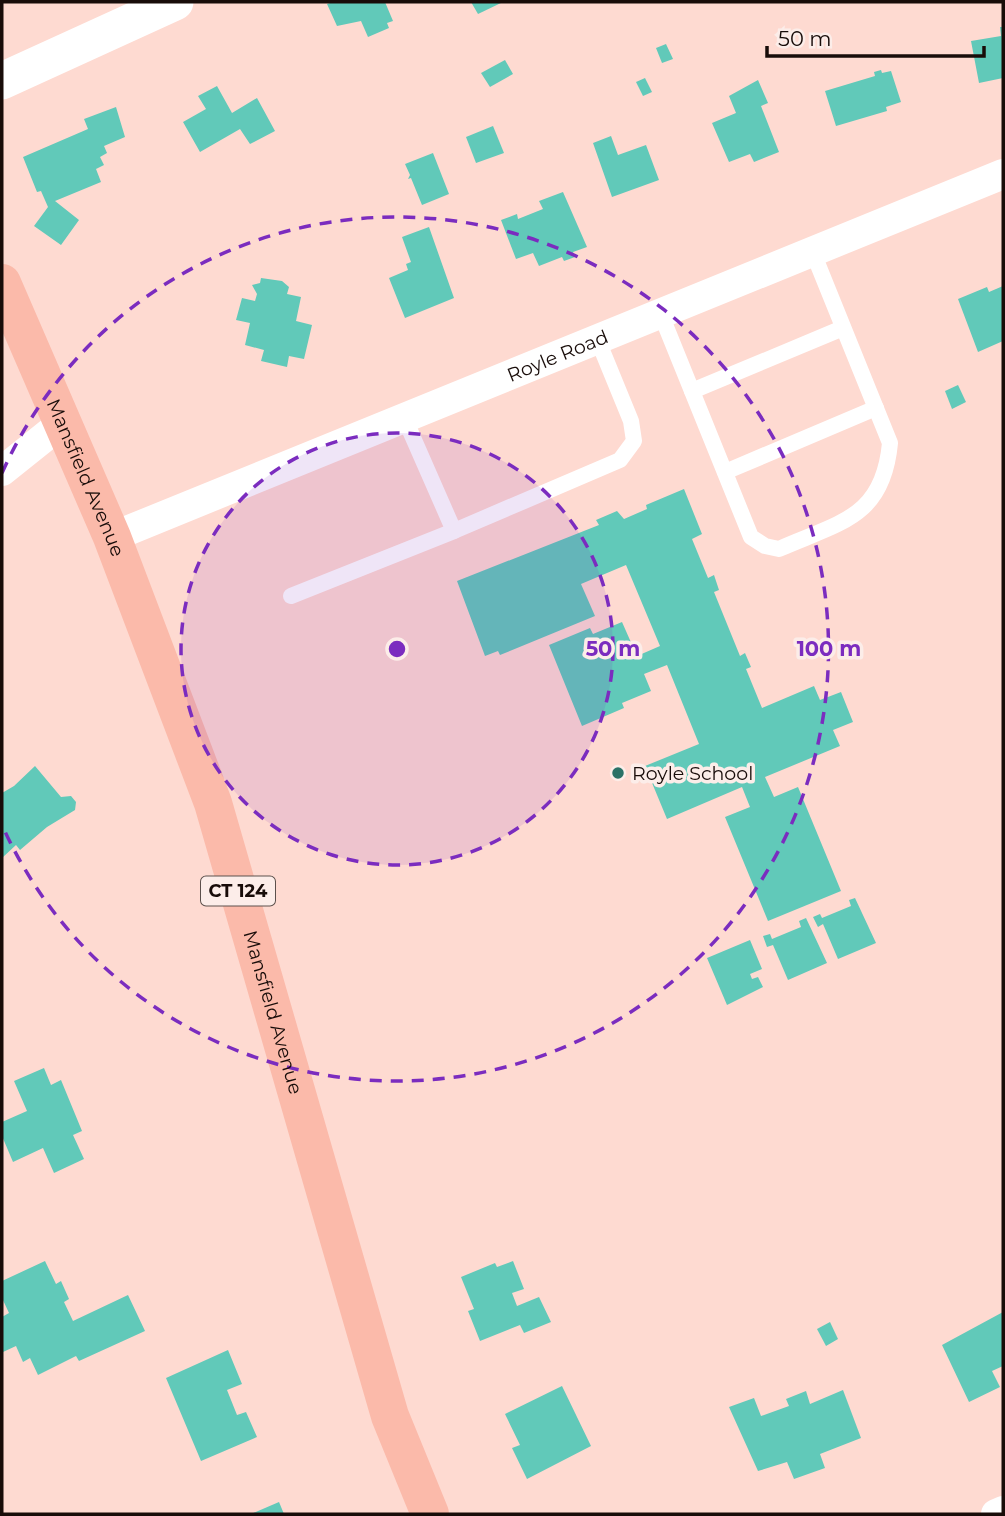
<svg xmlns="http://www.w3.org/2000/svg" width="1005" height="1516" viewBox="0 0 1005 1516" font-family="Montserrat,sans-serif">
<rect width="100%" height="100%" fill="#fedad1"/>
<g fill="#61c9b9">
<polygon points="333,2 385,2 393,21 387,23 389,28 368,37 361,21 337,26 327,4"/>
<polygon points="471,2 503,2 478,14"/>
<polygon points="1000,27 1003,27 1003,78 979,83 971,41 1001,36"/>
<polygon points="666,44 673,59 662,63 656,48"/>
<polygon points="505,60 513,74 490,87 481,73"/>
<polygon points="881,70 882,73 891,71 901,102 886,107 887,111 836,126 825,91 875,76 874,72"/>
<polygon points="645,78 652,92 643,96 636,82"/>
<polygon points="758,80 768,103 761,106 779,152 754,162 750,154 729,162 712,123 736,113 729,96"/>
<polygon points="217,86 232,113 257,98 275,131 250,144 240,129 200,152 183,122 206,109 198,96"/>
<polygon points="116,107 125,137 104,146 107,153 100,157 104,165 96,169 101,182 55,201 79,220 61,245 34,226 48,207 41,191 37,192 23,157 88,129 84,119"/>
<polygon points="493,126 504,153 476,163 466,137"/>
<polygon points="611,136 618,155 646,145 659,180 612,197 593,143"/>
<polygon points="433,153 449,194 422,205 411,178 408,179 410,175 405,164"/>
<polygon points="563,192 587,247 573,252 575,257 564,261 562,257 539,266 533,253 516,259 501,220 517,214 518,219 543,209 539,201"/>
<polygon points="429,227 454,298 405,318 389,278 408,270 406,264 411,262 402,237"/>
<polygon points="261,278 282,281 289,287 287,294 301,297 296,321 312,325 304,359 289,356 287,367 261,361 264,350 245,345 250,323 236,320 242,298 255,301 257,294 252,285 260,283"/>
<polygon points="1003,286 1003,341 978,352 958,299 987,287 989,292"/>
<polygon points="958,385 966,402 952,409 945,391"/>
<polygon points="684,489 702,534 692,539 708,578 714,575 719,590 714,592 740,656 745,653 751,667 746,669 762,708 814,686 820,700 841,692 853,722 833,730 840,746 765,777 774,797 798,787 841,891 768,921 725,817 750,807 742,787 667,819 645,766 699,744 667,665 644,674 651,691 622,703 624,708 582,726 549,645 590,628 593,634 622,622 637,656 660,646 626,565 581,584 595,616 500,655 498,651 485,656 457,581 599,525 596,520 617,511 624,519 647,509 646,505"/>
<polygon points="35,766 61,797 71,796 76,802 75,810 47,827 20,850 16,845 2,858 2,793 14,786"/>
<polygon points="855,898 876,943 838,959 823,924 818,927 813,917 820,914 822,918 851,906 849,900"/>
<polygon points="806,918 827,963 788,980 773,945 767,947 763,936 770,934 772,939 801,927 799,921"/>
<polygon points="750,940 762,969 750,974 752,979 758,977 763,987 727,1005 707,958"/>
<polygon points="44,1068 51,1085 61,1080 82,1131 73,1135 84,1159 54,1173 43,1148 13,1162 2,1136 2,1122 27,1111 14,1081"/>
<polygon points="45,1261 56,1284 61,1281 69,1299 64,1302 73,1321 128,1295 145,1331 79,1361 76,1356 38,1375 30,1358 23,1362 16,1346 3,1352 2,1317 9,1313 2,1298 2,1281"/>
<polygon points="513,1261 524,1289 512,1293 517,1306 539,1297 551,1322 524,1333 520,1325 480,1341 468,1311 474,1309 461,1277 495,1263 497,1267"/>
<polygon points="1003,1312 1003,1366 992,1371 1000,1387 969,1402 942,1345"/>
<polygon points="830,1322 838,1339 826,1346 817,1329"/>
<polygon points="228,1350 242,1384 227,1390 237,1415 246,1412 257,1437 201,1461 166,1378"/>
<polygon points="562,1386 591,1446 527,1479 512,1448 520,1445 505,1414"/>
<polygon points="843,1390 861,1438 820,1454 825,1468 794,1479 787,1462 758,1471 729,1407 754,1398 761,1416 789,1406 786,1399 806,1391 810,1404"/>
<polygon points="279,1502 284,1514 251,1514"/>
</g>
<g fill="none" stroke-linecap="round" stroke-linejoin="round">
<g stroke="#fff" stroke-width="16">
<path d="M660,312L751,537L765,546L779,549C840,522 883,518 890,443L812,250"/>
<polyline points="692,391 843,328"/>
<polyline points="404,417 454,531 620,460 634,441 631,421 597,338"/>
<polyline points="725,472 876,408"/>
<polyline points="291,596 454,531"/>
</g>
<g stroke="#fff" stroke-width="30">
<polyline points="2,471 62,423"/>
<path id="s1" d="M112,537L1003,174"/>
<polyline points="996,1514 1003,1511"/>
</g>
<polyline stroke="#fff" stroke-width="37" points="2,81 175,2"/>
<path stroke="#fbbaaa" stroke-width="38" id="s2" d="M2,283L112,537L213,803L390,1416L430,1514"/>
</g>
<circle cx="397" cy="649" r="216" fill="#7b2cbf" fill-opacity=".12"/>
<g fill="none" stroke="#7b2cbf" stroke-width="3.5" stroke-dasharray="12 9">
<circle cx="397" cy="649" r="216"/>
<path d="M2 473A432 432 0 1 1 2 825"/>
</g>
<circle fill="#2a7166" stroke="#fcede9" stroke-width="2.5" cx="618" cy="773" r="7"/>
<g text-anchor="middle" stroke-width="7" stroke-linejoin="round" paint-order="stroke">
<rect fill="#fcede9" stroke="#5c504c" stroke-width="2" x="201" y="876.5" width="74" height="29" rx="5"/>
<g font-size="18" font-weight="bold" fill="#180c09">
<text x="238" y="897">CT 124</text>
</g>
<g font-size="19" fill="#180c09" stroke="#fcede9">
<text dy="7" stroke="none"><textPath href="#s1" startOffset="481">Royle Road</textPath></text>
<text dy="7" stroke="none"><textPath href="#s2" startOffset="212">Mansfield Avenue</textPath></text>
<text dy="7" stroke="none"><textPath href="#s2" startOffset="779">Mansfield Avenue</textPath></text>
</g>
<g font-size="19" fill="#180c09" stroke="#fcede9" text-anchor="start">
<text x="632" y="780">Royle School</text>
</g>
</g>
<circle cx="397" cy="649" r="10" fill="#7b2cbf" stroke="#fcede9" stroke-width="3.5"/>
<g font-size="21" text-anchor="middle" font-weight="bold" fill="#7b2cbf" stroke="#fcede9" stroke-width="7" stroke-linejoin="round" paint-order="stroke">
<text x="613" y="656">50 m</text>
<text x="829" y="656">100 m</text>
</g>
<rect width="1005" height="1516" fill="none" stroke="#180c09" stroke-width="7"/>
<path d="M767 46v10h217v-10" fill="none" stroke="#180c09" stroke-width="3.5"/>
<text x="778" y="46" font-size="21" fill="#180c09" stroke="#fcede9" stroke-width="5" paint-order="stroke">50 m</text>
</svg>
